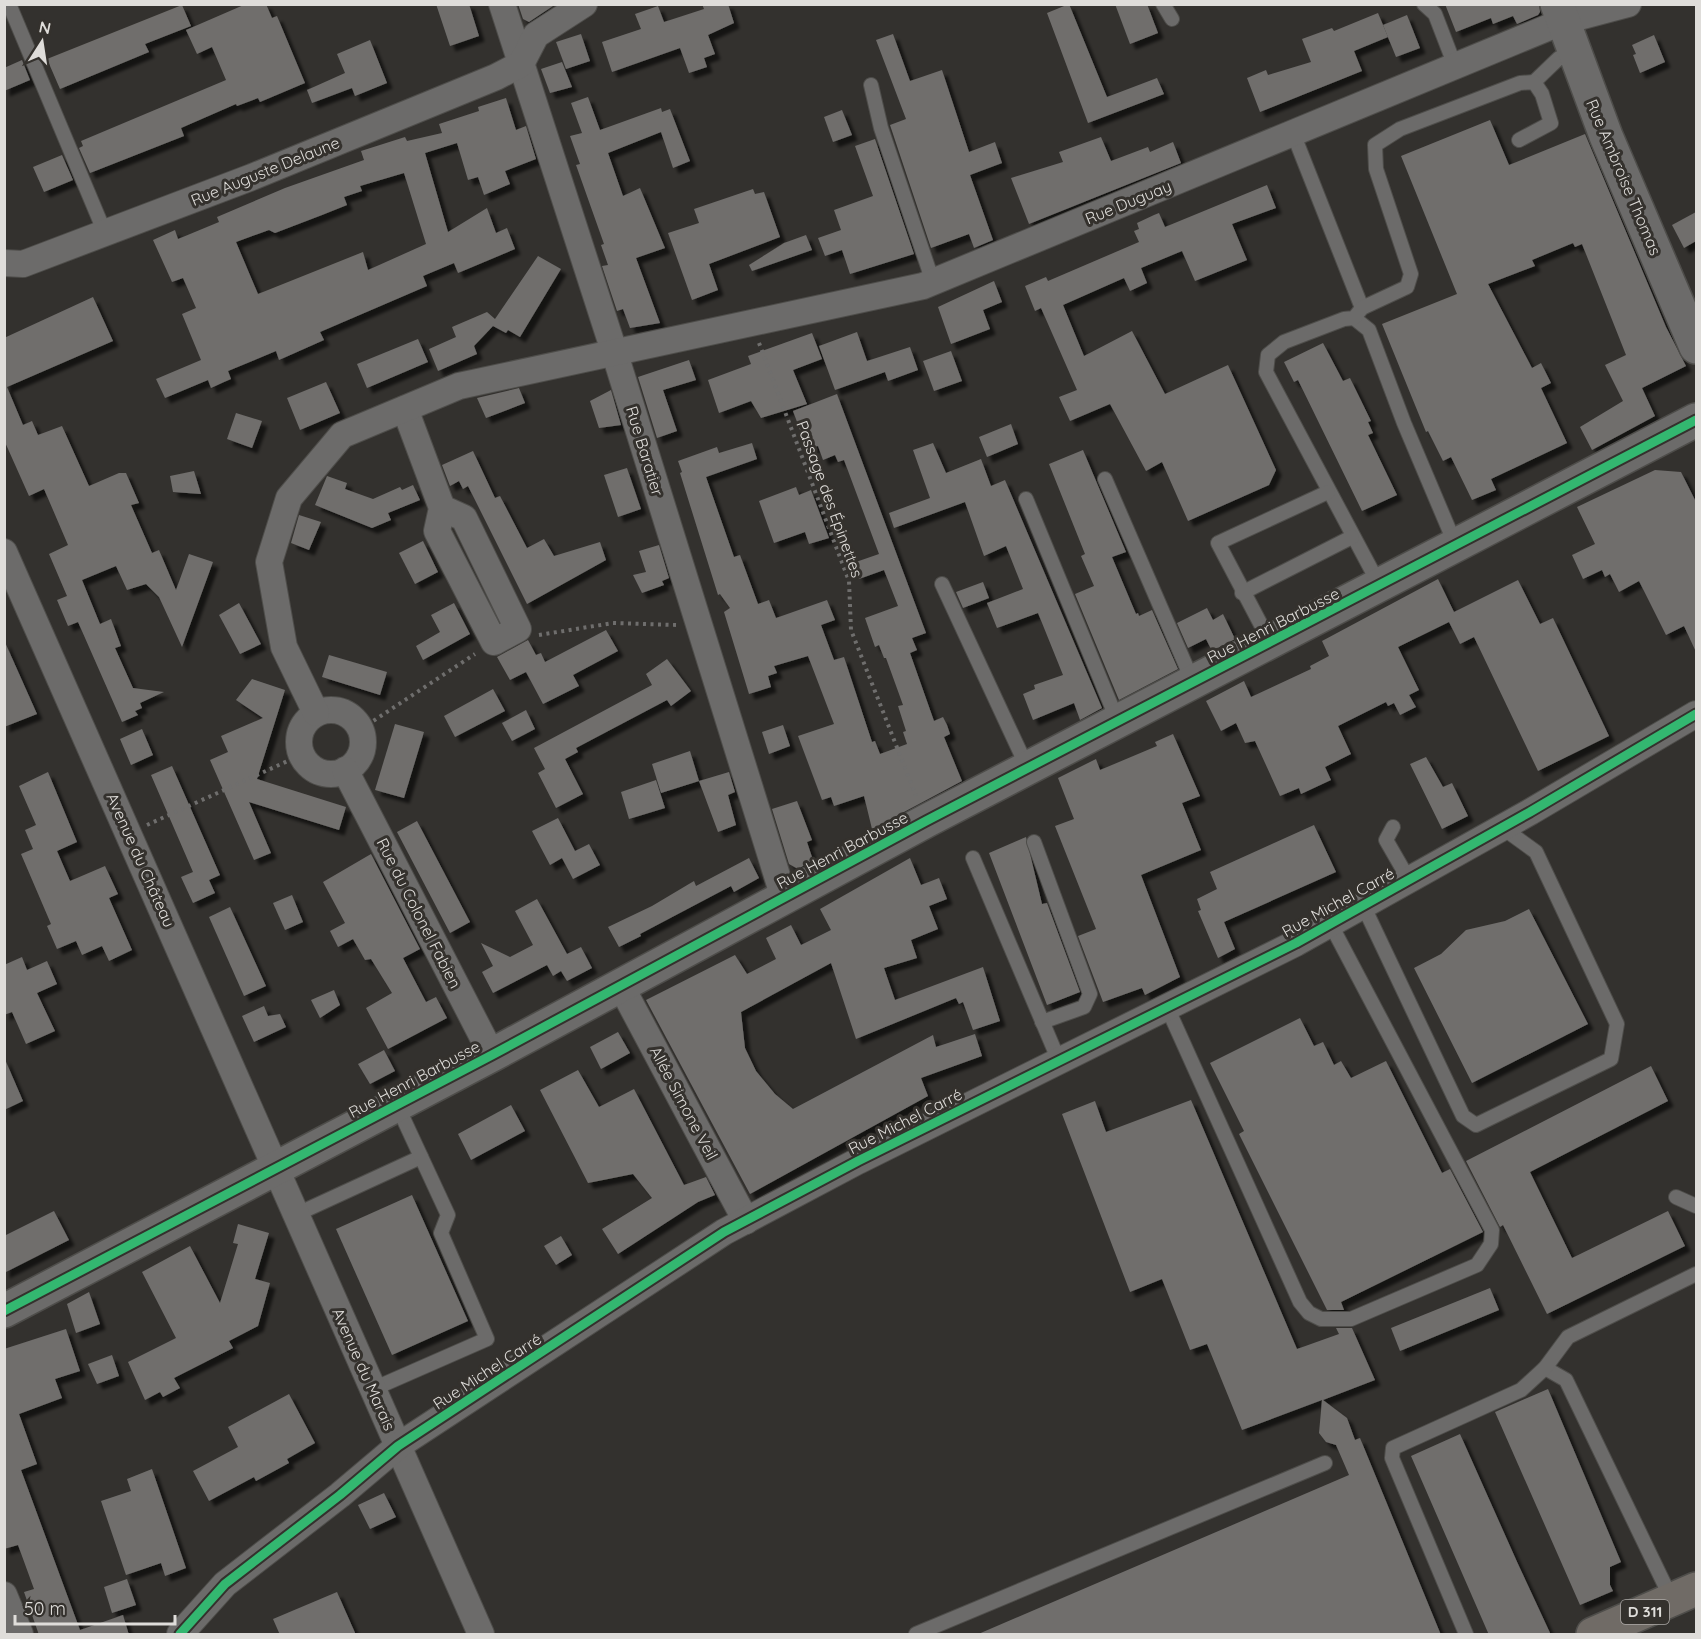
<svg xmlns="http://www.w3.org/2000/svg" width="1701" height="1639" viewBox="0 0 1701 1639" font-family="Quicksand,sans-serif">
<defs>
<filter id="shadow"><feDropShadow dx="5.5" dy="5.5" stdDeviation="1.5" flood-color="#0009"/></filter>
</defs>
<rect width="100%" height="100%" fill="#33312e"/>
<g fill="#706e6c" fill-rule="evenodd" filter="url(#shadow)">
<polygon points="246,4 266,4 272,18 277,16 305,83 260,102 258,98 237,106 236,104 181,128 184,136 90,173 79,148 83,146 81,141 226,80 212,47 197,54 186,30"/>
<polygon points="436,4 469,4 479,36 450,46"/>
<polygon points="518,4 556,4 529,22 523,19"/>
<polygon points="702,4 728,4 734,23 708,35 715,54 704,58 707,67 689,73 680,48 612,72 602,42 641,29 635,14 658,6 664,22 704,9"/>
<polygon points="1069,4 1107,97 1157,78 1164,94 1088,123 1047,13"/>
<polygon points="1115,4 1147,4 1158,33 1130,44"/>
<polygon points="1445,4 1539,4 1540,12 1538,15 1517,24 1513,16 1493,24 1491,18 1456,32"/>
<polygon points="182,5 191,26 145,44 149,52 60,89 47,59"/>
<polygon points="1378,13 1388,37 1354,51 1362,71 1260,112 1247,78 1266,70 1268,75 1311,62 1302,39 1332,28 1334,31"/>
<polygon points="1407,15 1420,48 1396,57 1383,25"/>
<polygon points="581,34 590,61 566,69 556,42"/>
<polygon points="893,34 910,81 942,70 969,152 995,142 1002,163 970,175 993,240 974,248 969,234 931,248 890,125 906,119 876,40"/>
<polygon points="1654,35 1665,62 1640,73 1633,55 1636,54 1632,45"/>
<polygon points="370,40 387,83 355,96 352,88 312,103 307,90 345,73 337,54"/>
<polygon points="22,60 30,80 4,91 4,68"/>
<polygon points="562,62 572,87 550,93 541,69"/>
<polygon points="588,97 600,130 661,108 662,112 670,109 690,161 673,168 661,132 608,153 623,196 640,188 665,248 636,258 660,323 630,328 623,309 617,311 602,266 608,265 601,245 604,244 576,165 580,164 570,136 582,133 571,103"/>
<path d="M506,98L516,130L526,126L536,159L505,171L510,184L484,195L478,177L468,180L457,143L425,153L448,232L487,208L496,233L507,228L515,249L458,273L454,263L423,276L427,286L320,332L324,340L279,360L276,351L228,371L231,379L224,382L211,388L208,380L165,398L156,379L201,360L182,314L196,308L183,278L172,282L153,240L175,230L178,239L219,222L217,217L285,188L364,160L361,151L405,137L407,141L442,133L439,124L479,111L478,107ZM404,173L426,244L368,270L363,252L258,294L236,242L269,230L275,233L322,215L347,205L344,197L362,191L360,186Z"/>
<polygon points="842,110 852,135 833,142 824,117"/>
<polygon points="1490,120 1509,165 1585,134 1666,327 1686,366 1642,388 1655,416 1592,450 1580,427 1623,401 1605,365 1626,355 1582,244 1575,247 1573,243 1532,260 1535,266 1488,284 1532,368 1541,363 1551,383 1541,388 1567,443 1491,479 1496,490 1472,500 1451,457 1443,461 1428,431 1426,432 1382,324 1457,294 1401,156"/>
<polygon points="1101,137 1111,161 1148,147 1150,152 1173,142 1181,163 1029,224 1011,178 1063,162 1059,152"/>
<polygon points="875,139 914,254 850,274 842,250 825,256 818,238 841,230 834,210 873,196 855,146"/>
<polygon points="62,155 73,180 44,192 33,167"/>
<polygon points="1267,185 1276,208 1232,224 1247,260 1195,281 1182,251 1141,268 1147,283 1130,291 1124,278 1063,305 1084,356 1132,331 1165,394 1228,365 1276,470 1269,485 1188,521 1162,462 1146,471 1110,404 1070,421 1059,397 1077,390 1041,308 1035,311 1025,286 1046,277 1048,281 1139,242 1134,231 1139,229 1137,223 1154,215 1159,213 1165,227"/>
<polygon points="753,189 755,194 764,192 780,237 709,264 718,290 692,300 668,233 699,223 694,209"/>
<polygon points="1696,212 1696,241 1684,248 1672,225"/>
<polygon points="806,235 812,250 752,271 749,265 784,243"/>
<polygon points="538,256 561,269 520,337 508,330 506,333 493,326 474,346 477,354 438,371 429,349 456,337 452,327 487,312 495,319"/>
<polygon points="994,281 1002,302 983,310 990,329 951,344 938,307"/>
<polygon points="93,297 113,341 7,387 23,425 32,421 38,435 62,426 89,486 119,473 126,473 139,503 131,505 152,553 159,550 176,590 189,554 213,562 182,647 159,597 146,584 127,590 116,566 82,580 100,624 111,619 121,646 115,648 133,688 164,692 140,703 142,708 135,711 138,715 122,722 78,622 68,626 57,600 67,596 49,554 68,545 44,489 29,496 4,440 4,338"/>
<polygon points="857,332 867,361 910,347 918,370 888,381 885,372 835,390 819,346"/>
<polygon points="812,333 822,359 793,370 807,404 761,418 751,401 719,413 708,380 751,364 748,356"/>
<polygon points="418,339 428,362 367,388 357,364"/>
<polygon points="1323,343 1343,381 1350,378 1371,421 1368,422 1373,433 1368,435 1397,495 1362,511 1298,380 1294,382 1284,362"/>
<polygon points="951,351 962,381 934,391 923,361"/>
<polygon points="689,360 696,380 663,390 677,431 657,438 638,377"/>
<polygon points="326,382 340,413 300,430 287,398"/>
<polygon points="519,388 525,403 486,418 477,398"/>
<polygon points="611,390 621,425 599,428 590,401"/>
<polygon points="837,394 926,633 912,638 917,650 910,653 934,721 943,717 947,725 950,734 944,737 962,781 872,829 864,796 834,806 831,797 822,800 798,736 834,724 808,656 774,666 777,673 768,676 771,687 749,694 724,612 730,608 720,594 718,595 680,473 682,472 678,461 717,447 719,453 752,443 757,459 706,477 734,557 740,555 758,604 769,600 776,618 827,600 835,620 821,625 834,660 844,657 872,742 875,741 880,754 907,744 903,732 906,731 898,706 903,705 886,658 884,658 879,645 875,647 865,618 898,606 884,570 859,579 853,563 879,554 844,460 838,462 835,455 823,460 818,446 807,449 793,411"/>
<polygon points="236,413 262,421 252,448 227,439"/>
<polygon points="1011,424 1018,444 987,457 979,437"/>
<polygon points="933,443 946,473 981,459 991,486 1005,480 1102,708 1080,720 1074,703 1033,720 1023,694 1035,689 1034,685 1063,675 1038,613 997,628 987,603 1023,589 1006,546 984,556 965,502 894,528 889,513 930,498 913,450"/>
<polygon points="1083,450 1126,552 1112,557 1136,614 1138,613 1139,616 1152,610 1178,669 1119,700 1075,594 1094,586 1081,556 1085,554 1049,464"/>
<polygon points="473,451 495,498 500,496 527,548 544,539 554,556 600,542 606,560 527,604 468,486 463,489 459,481 450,486 442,465"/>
<polygon points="627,468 641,509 618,517 604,475"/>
<polygon points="1655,470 1681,472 1696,502 1696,652 1684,626 1666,635 1639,581 1619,592 1610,574 1605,577 1602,570 1583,579 1572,555 1595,544 1577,507"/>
<polygon points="194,471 201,494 173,492 170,476"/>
<polygon points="327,476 347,483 345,489 373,499 400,487 402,490 413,485 420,500 388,513 391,520 372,528 315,505"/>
<polygon points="796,487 799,495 811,490 829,538 809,544 805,532 774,543 759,501"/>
<polygon points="299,515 321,522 309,550 291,543"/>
<polygon points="423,541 438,572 415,584 399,553"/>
<polygon points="659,545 669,578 662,581 664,585 642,593 633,575 646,572 639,551"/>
<polygon points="1438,579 1454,612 1518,580 1540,624 1553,618 1609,736 1538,771 1474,637 1460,644 1449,622 1398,647 1419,690 1409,695 1416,707 1400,715 1394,703 1388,706 1386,702 1338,726 1351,754 1325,767 1331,780 1301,794 1299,788 1280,796 1255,741 1245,743 1236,723 1221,731 1206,701 1244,681 1251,697 1311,669 1310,666 1329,656 1322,641"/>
<polygon points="983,582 989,598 963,608 956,592"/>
<polygon points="239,603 261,644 240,654 219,615"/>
<polygon points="454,603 470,634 423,660 416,646 440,632 431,615"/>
<polygon points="1207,608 1213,620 1223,614 1235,639 1212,651 1206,639 1188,648 1177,623"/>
<polygon points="606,630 618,651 573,675 579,686 543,704 526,672 510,680 497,657 528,640 536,655 541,653 545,662"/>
<polygon points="4,640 37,714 4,727"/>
<polygon points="329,655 387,672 380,695 322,677"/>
<polygon points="667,659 691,691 671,706 667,700 576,748 578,752 565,759 583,794 556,808 538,773 545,769 534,748 652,685 646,674"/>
<polygon points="252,679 285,690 257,779 346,807 339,830 249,802 271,853 254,860 210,760 228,752 221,736 263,718 236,700"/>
<polygon points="493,689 505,711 455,737 444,716"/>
<polygon points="526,710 535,729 512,741 502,723"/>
<polygon points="395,724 424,732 404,798 375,790"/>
<polygon points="783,725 790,746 769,754 762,732"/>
<polygon points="142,729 153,755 131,765 120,739"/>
<polygon points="1173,734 1200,796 1182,803 1201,850 1141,875 1180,977 1145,995 1142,988 1103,1002 1078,936 1096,929 1055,826 1074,819 1058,778 1096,759 1100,770 1157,746 1155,742"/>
<polygon points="690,751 699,781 661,793 652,764"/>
<polygon points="1426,757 1443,787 1452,783 1468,816 1442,829 1410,764"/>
<polygon points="172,766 220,875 209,880 215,893 193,903 181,877 193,872 151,775"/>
<polygon points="48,772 77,842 57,851 70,881 105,866 118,894 109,898 132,950 109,961 102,946 82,955 76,941 57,949 47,926 51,924 21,854 33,849 25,830 36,825 19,786"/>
<polygon points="729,772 735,792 728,795 736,825 718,832 699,781"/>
<polygon points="656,780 665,808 629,819 621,792"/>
<polygon points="797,801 812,840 807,842 813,860 798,869 789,864 772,809"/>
<polygon points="558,818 575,851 589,844 600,865 573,879 562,858 550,865 532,831"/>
<polygon points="417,821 470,922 450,933 397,832"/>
<polygon points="1314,825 1336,872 1224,922 1235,949 1218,958 1198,911 1201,910 1197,899 1217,889 1210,872"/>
<polygon points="1026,837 1042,904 1047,903 1080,992 1047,1005 989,853"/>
<polygon points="371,854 420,949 403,958 426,1002 436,997 447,1018 388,1049 366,1008 392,993 371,959 365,960 353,939 338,947 330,931 345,923 323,882"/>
<polygon points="749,858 759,878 734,892 731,886 640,934 641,936 619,947 608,927 652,906 694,881 696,886"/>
<polygon points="910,858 921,885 939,878 947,899 929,906 938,929 911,940 917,958 884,968 895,1000 983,967 1000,1021 973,1030 963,1002 959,1004 956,998 856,1039 831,963 741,1012 745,1048 756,1071 775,1094 793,1109 933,1035 936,1047 975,1034 982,1056 921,1078 928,1096 750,1194 646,1000 735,955 747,974 776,959 766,938 791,925 801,945 831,930 820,909"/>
<polygon points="292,895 303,922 285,930 273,903"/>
<polygon points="537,899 567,954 581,947 592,968 567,981 561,971 553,976 547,965 493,993 482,972 493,966 481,943 510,957 533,945 515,911"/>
<polygon points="230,907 266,986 244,996 209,917"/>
<polygon points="1529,909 1588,1024 1472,1083 1414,968 1441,954 1466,930 1505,921"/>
<polygon points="22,957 27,970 47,961 57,984 37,993 55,1031 26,1044 12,1012 4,1015 4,965"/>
<polygon points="334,990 340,1005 320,1018 311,1000"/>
<polygon points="264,1006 268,1016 280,1014 286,1027 254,1042 242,1016"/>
<polygon points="1300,1018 1314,1046 1323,1042 1334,1065 1341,1061 1351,1078 1386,1061 1442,1173 1450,1169 1483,1232 1341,1302 1344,1310 1327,1310 1239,1134 1244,1131 1210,1063"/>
<polygon points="618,1032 630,1053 601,1069 590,1047"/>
<polygon points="384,1050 395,1071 370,1084 358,1064"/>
<polygon points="4,1057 23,1101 4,1110"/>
<polygon points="1651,1066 1668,1101 1530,1172 1572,1258 1668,1211 1685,1246 1547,1314 1503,1225 1500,1227 1466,1161"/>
<polygon points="578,1070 599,1107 634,1089 684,1185 706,1177 715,1195 698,1202 618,1254 602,1229 652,1198 633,1174 588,1183 540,1090"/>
<polygon points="1191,1100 1297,1349 1339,1334 1336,1328 1352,1328 1375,1380 1323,1400 1347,1418 1355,1440 1360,1438 1441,1635 976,1635 1349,1475 1336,1445 1326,1442 1319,1433 1322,1400 1242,1430 1207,1344 1190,1350 1162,1279 1130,1292 1062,1114 1095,1101 1106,1132"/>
<polygon points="511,1105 525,1131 471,1160 458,1134"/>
<polygon points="412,1195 468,1321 392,1355 336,1229"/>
<polygon points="54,1211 69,1240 4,1273 4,1236"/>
<polygon points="238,1224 269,1233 255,1279 270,1283 258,1326 229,1341 233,1348 174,1378 180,1388 163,1397 160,1392 145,1400 128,1362 176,1338 142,1272 190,1246 220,1303 238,1244 233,1243"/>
<polygon points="561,1236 572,1255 556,1265 544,1246"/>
<polygon points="1490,1288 1499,1310 1400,1351 1391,1328"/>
<polygon points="89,1292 100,1324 76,1333 67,1304"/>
<polygon points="66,1329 80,1371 55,1379 62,1398 19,1414 37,1464 21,1470 80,1630 123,1615 129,1635 39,1635 24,1592 34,1589 18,1545 4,1549 4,1349"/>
<polygon points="112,1355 119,1376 97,1384 88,1364"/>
<polygon points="1548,1389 1621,1562 1610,1567 1610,1585 1613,1591 1580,1605 1495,1412"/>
<polygon points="289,1394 315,1443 287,1459 289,1463 256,1481 254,1477 209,1501 193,1471 238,1447 228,1427"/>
<polygon points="1460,1434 1518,1564 1551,1635 1489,1635 1411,1456"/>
<polygon points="152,1469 186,1568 165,1576 161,1563 126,1575 101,1501 131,1491 127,1479"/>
<polygon points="384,1493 396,1517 370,1529 358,1505"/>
<polygon points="127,1579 136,1605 112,1613 104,1587"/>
<polygon points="337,1592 356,1635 280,1635 273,1619"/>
</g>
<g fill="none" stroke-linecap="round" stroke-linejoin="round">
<g stroke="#4e4d4a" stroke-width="16">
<g id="service">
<polyline points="9,4 105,233"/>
<polyline points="1163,4 1172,19"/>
<polyline points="1424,4 1435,14 1455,66"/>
<polyline points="1534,82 1559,58 1573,53"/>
<polyline points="871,85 881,128 933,282"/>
<polyline points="1293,133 1362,308"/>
<polyline points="1354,318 1369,330 1404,423 1456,546"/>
<polyline points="1105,479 1193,682"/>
<polyline points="1026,499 1118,722"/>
<polyline points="942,584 1028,769"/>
<polyline points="1380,586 1266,372 1268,355 1284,342 1344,319 1354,318 1362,308 1407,287 1411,274 1376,169 1375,145 1400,129 1520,83 1534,82 1542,94 1551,123 1519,140"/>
<polyline points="1242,593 1352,537"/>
<polyline points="1270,642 1218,543 1328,492"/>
<polyline points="1393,827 1386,840 1409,880"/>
<polyline points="1034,842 1090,994 1084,1007 1042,1022"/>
<polyline points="973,858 1059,1061"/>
<polyline points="1363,905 1463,1116 1476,1125 1611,1059 1617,1024 1536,852 1503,828"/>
<polyline points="1167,1007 1300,1302 1309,1313 1321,1319 1351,1319 1477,1265 1491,1244 1492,1230 1330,923"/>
<polyline points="1676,1197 1696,1206"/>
<polyline points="295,1215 421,1157"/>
<polyline points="1545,1368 1566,1380 1672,1600"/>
<polyline points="373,1389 487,1339 441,1233 448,1215 397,1105"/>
<polyline points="916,1634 1325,1463"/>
<polyline points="1466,1634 1392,1458 1393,1448 1521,1390 1545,1368 1568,1337 1696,1274"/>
</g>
</g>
<g stroke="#4e4d4a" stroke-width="28">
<g id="minor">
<polyline points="502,4 614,351 784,898"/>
<polyline points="4,263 23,264 252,177 496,77 521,64 536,35 584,4"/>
<polyline points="405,409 442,508 437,531 494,642 518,629 464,518 442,508"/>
<polyline points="4,552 481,1634"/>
<circle cx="331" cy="742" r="32"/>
<polyline points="316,713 284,647 269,562 289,498 342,435 459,386 923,286 1564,21 1628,4"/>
<polyline points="345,770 492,1055"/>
<polyline points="621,986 746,1221"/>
<polyline points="4,1595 20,1634"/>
<polyline points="180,1634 225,1584 340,1495 398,1446 724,1232 858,1161 1296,943 1530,812 1696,714"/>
</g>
</g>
<g stroke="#4e4d4a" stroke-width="36">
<g id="tertiary">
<polyline points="1557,4 1606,136 1696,347"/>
<polyline points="4,1311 492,1055 926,821 1696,420"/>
</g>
</g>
<g stroke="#4e4d4a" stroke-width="36">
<polyline id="primary" points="1593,1634 1696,1589"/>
</g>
<g stroke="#6f6e6d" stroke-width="4" stroke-dasharray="3 4.5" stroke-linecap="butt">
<polyline points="759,343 849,581 851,630 916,796"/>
<polyline points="539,635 613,623 677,625"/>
<polyline points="361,729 475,654"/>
<polyline points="147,825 301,755"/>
</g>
<use href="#service" stroke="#6c6b6a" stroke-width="14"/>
<use href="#minor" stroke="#6c6b6a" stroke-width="26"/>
<use href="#tertiary" stroke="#6c6b6a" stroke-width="33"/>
<use href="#primary" stroke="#706b66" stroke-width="33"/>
<g stroke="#34312d" stroke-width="13">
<g id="cycleway">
<polyline points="4,1311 492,1055 926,821 1696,420"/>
<polyline points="180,1634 225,1584 340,1495 398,1446 724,1232 858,1161 1296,943 1530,812 1696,714"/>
</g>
</g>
<use href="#cycleway" stroke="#33b770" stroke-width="9"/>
</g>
<g text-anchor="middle" stroke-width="6" stroke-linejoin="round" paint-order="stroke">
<rect fill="#34312d" stroke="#aca9a6" stroke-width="1.5" x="1621" y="1600" width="48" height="24" rx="4.5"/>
<g font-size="15" font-weight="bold" fill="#dfddda">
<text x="1645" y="1617">D 311</text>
</g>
<g font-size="16" fill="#dfddda" stroke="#34312d">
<text transform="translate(265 171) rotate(-22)" y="6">Rue Auguste Delaune</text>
<text transform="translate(1624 177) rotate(67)" y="6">Rue Ambroise Thomas</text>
<text transform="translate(1128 202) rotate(-22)" y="6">Rue Duguay</text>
<text transform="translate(645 451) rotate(73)" y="6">Rue Baratier</text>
<text transform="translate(830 499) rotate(70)" y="6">Passage des Épinettes</text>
<text transform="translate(1273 625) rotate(-27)" y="6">Rue Henri Barbusse</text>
<text transform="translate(842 850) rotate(-28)" y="6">Rue Henri Barbusse</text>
<text transform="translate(141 860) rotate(66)" y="6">Avenue du Château</text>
<text transform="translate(1338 902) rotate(-29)" y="6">Rue Michel Carré</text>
<text transform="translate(419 913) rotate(63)" y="6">Rue du Colonel Fabien</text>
<text transform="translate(414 1079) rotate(-28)" y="6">Rue Henri Barbusse</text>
<text transform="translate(684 1103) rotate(62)" y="6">Allée Simone Veil</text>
<text transform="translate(905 1121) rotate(-27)" y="6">Rue Michel Carré</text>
<text transform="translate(364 1369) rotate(66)" y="6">Avenue du Marais</text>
<text transform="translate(487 1371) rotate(-33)" y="6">Rue Michel Carré</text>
</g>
</g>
<rect width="1701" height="1639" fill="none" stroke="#dfddda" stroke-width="12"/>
<g transform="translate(42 42) rotate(12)" stroke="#34312d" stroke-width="4.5" paint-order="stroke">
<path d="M0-4.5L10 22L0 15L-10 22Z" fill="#dfddda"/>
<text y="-9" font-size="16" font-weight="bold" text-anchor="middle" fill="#dfddda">N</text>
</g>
<path d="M15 1615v9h160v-9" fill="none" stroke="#dfddda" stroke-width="3"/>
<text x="24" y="1615" font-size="18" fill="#dfddda" stroke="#34312d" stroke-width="4.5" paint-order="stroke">50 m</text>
</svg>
